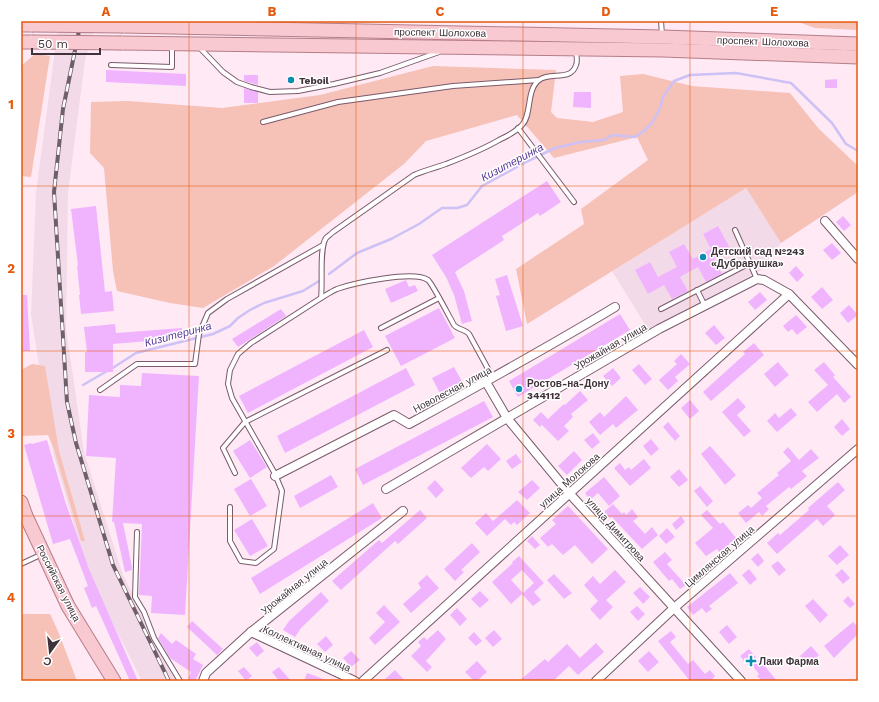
<svg xmlns="http://www.w3.org/2000/svg" width="879" height="702" viewBox="0 0 879 702" font-family="'Work Sans',sans-serif">
<rect width="100%" height="100%" fill="#ffe9f5"/>
<g fill="#f3dae8">
<polygon points="59,21 97,21 85,60 68,193 66,328 84,452 123,575 176,681 142,681 115,628 86,565 53,453 31,315 36,192"/>
<polygon points="746,188 781,243 761,270 649,331 612,271"/>
</g>
<g fill="#f6c1b6">
<polygon points="796,21 858,21 858,30 815,28"/>
<polygon points="35,54 50,56 31,177 21,176 21,66"/>
<polygon points="433,66 556,70 551,112 557,118 593,122 623,112 620,76 643,74 692,86 790,93 819,129 858,166 858,192 781,243 746,188 527,324 516,269 584,224 581,209 648,160 637,137 554,158 517,115 426,141 404,164 274,266 203,308 170,303 117,291 113,271 104,168 90,153 91,102 128,101 222,108 320,95"/>
<polygon points="32,364 45,366 59,451 85,541 81,541 54,449 48,435 21,436 21,370"/>
<polygon points="21,614 50,614 58,631 77,681 21,681"/>
</g>
<g fill="none" stroke-linecap="round" stroke-linejoin="round">
<g stroke="#cdc1f5" stroke-width="2.5">
<polyline points="329,274 357,253 391,239 419,224 442,208 457,208 467,205 482,186 528,161 555,148 581,142 604,140 612,135 635,137 644,131 652,123 660,108 663,97 674,81 690,75 736,73 791,83 832,123 846,144 858,151"/>
<polyline points="111,369 136,353 213,334 230,326 238,318 250,310 264,303 303,291 319,281"/>
<polyline points="83,385 107,371"/>
</g>
</g>
<g fill="#f0b4ff" fill-rule="evenodd">
<polygon points="106,70 186,74 186,86 106,82"/>
<polygon points="244,75 258,75 258,85 244,81"/>
<polygon points="837,79 837,88 825,88 825,80"/>
<polygon points="244,88 258,92 258,103 244,103"/>
<polygon points="574,92 591,92 591,108 573,107"/>
<polygon points="547,181 561,202 540,216 538,213 502,236 504,240 455,272 464,291 472,321 462,324 454,295 446,277 432,255"/>
<polygon points="96,206 105,292 112,291 114,311 81,314 79,295 80,295 77,266 78,266 71,209"/>
<polygon points="843,216 851,225 844,231 836,222"/>
<polygon points="718,226 731,250 714,259 722,274 706,282 698,267 680,277 688,291 672,299 664,285 648,294 635,270 650,262 658,277 677,267 669,252 684,244 693,259 711,249 703,234"/>
<polygon points="832,243 841,253 832,260 823,250"/>
<polygon points="796,266 804,275 797,282 789,273"/>
<polygon points="507,275 523,326 506,331 496,296 500,295 495,279"/>
<polygon points="406,280 409,287 415,285 418,291 391,303 385,289"/>
<polygon points="822,287 833,300 822,309 811,297"/>
<polygon points="760,292 767,300 755,310 748,302"/>
<polygon points="21,295 27,295 30,351 21,351"/>
<polygon points="849,305 858,315 848,323 840,313"/>
<polygon points="439,308 455,338 401,366 385,336"/>
<polygon points="281,309 286,316 238,347 232,339"/>
<polygon points="620,314 630,330 518,397 509,381"/>
<polygon points="796,315 807,327 797,335 792,329 788,332 783,326"/>
<polygon points="115,324 116,333 182,328 183,338 113,344 113,372 85,372 85,352 87,352 84,327"/>
<polygon points="714,325 725,338 716,345 705,333"/>
<polygon points="364,330 373,347 248,413 239,396"/>
<polygon points="754,343 764,355 711,401 703,392 745,354 743,352"/>
<polygon points="681,354 690,364 675,377 678,381 668,390 659,380 677,364 674,361"/>
<polygon points="778,362 789,375 775,387 764,374"/>
<polygon points="824,362 835,375 833,377 851,397 844,403 837,394 817,412 808,402 828,385 814,370"/>
<polygon points="639,364 652,379 645,385 632,370"/>
<polygon points="454,367 465,387 443,399 432,378"/>
<polygon points="406,368 415,385 285,453 277,436"/>
<polygon points="613,368 621,378 612,386 603,376"/>
<polygon points="142,373 199,376 185,615 151,613 152,596 139,595 142,524 123,523 132,567 132,570 125,572 114,522 112,522 116,458 86,456 89,395 120,397 120,385 141,386"/>
<polygon points="580,391 588,400 571,414 573,417 564,426 569,431 558,441 542,425 540,427 533,420 541,412 548,419 564,404 565,405"/>
<polygon points="626,396 638,410 616,428 613,424 600,435 589,422 600,412 604,417"/>
<polygon points="738,398 746,407 737,415 751,431 744,437 722,412"/>
<polygon points="690,400 699,411 690,419 681,408"/>
<polygon points="484,401 493,417 363,485 355,469"/>
<polygon points="791,408 797,415 777,432 767,421 775,413 779,418"/>
<polygon points="842,419 850,429 842,436 834,427"/>
<polygon points="668,422 680,436 675,441 663,427"/>
<polygon points="593,433 600,442 592,449 584,440"/>
<polygon points="651,439 659,449 651,456 643,446"/>
<polygon points="47,440 65,501 89,569 138,681 130,681 96,606 92,608 84,588 88,586 70,539 53,544 24,445 31,443 32,444"/>
<polygon points="250,440 267,467 250,478 233,451"/>
<polygon points="487,444 501,459 488,471 484,467 471,478 461,468"/>
<polygon points="710,446 736,475 725,485 701,454"/>
<polygon points="788,447 799,460 811,449 819,458 802,471 807,476 791,489 789,487 766,506 769,509 762,516 759,512 746,523 738,513 748,505 751,508 762,498 757,493 779,475 777,473 791,461 783,452"/>
<polygon points="574,451 582,460 567,475 558,466"/>
<polygon points="516,454 522,462 512,469 506,461"/>
<polygon points="644,459 651,468 630,486 614,468 620,463 625,470 629,467 631,470"/>
<polygon points="679,469 688,480 679,487 670,477"/>
<polygon points="331,475 338,487 300,508 294,496"/>
<polygon points="604,477 620,496 609,506 598,493 590,500 585,493"/>
<polygon points="251,479 267,506 250,516 234,489"/>
<polygon points="435,480 444,490 436,498 427,488"/>
<polygon points="532,480 540,488 527,500 518,492"/>
<polygon points="838,482 845,490 827,506 835,515 823,526 817,519 777,554 767,543 778,533 780,535 809,510 808,508"/>
<polygon points="700,486 713,501 707,507 694,491"/>
<polygon points="517,500 530,513 517,525 514,522 511,525 505,519 487,536 475,523 486,513 493,521"/>
<polygon points="373,503 382,518 260,594 251,578"/>
<polygon points="613,504 622,514 624,512 626,515 632,509 638,517 633,521 645,534 652,527 658,535 642,549 612,517 610,518 604,512"/>
<polygon points="568,506 608,549 592,564 575,545 563,555 552,544 548,547 540,538 556,524 552,520"/>
<polygon points="420,510 427,518 398,544 395,541 341,590 332,581 379,540 382,543"/>
<polygon points="707,510 720,524 723,522 737,539 719,552 717,549 706,556 695,543 713,528 701,515"/>
<polygon points="681,516 685,522 676,530 672,524"/>
<polygon points="252,519 268,546 250,556 234,530"/>
<polygon points="667,528 675,537 666,544 659,536"/>
<polygon points="532,536 540,545 535,549 527,541"/>
<polygon points="472,543 480,552 461,570 464,572 455,581 444,569"/>
<polygon points="840,545 849,555 837,565 828,556"/>
<polygon points="665,552 672,560 667,564 686,585 680,589 672,579 669,581 653,562"/>
<polygon points="758,553 764,561 758,567 751,559"/>
<path d="M519,556L544,583L534,592L541,600L533,606L522,594L511,604L492,582L513,563L512,562ZM522,570L534,583L523,593L511,580Z"/>
<polygon points="778,561 786,570 779,576 771,566"/>
<polygon points="749,569 757,579 750,585 742,575"/>
<polygon points="842,569 850,578 843,584 835,575"/>
<polygon points="615,570 626,582 606,600 613,607 600,620 590,609 598,601 584,585 593,576 600,584"/>
<polygon points="730,573 738,583 709,606 712,609 706,613 702,608 693,615 687,607"/>
<polygon points="554,574 572,593 564,599 547,580"/>
<polygon points="427,575 439,588 411,613 403,604 421,588 418,583"/>
<polygon points="640,587 650,597 643,604 633,593"/>
<polygon points="480,591 489,600 480,608 471,599"/>
<polygon points="321,592 329,601 301,628 295,637 283,630 289,621"/>
<polygon points="848,596 855,604 850,608 843,601"/>
<polygon points="813,599 828,615 820,623 805,606"/>
<polygon points="384,605 400,622 375,645 369,638 385,622 376,613"/>
<polygon points="637,606 645,614 638,621 630,612"/>
<polygon points="457,608 467,619 460,626 450,615"/>
<polygon points="192,621 223,649 217,655 187,627"/>
<polygon points="853,622 858,627 858,634 834,658 824,646"/>
<polygon points="727,625 737,637 729,644 719,632"/>
<polygon points="438,630 446,639 426,661 432,667 427,672 411,656 421,646 418,642 424,637 427,640"/>
<polygon points="494,630 502,639 493,647 485,638"/>
<polygon points="671,631 676,637 670,642 688,664 693,660 705,674 710,670 715,676 711,681 690,681 658,641"/>
<polygon points="474,632 482,641 476,646 468,638"/>
<polygon points="161,633 172,644 176,640 196,654 193,659 203,665 195,681 187,681 191,672 170,658 158,638"/>
<polygon points="326,636 333,645 325,652 317,644"/>
<polygon points="257,642 264,651 257,657 249,648"/>
<polygon points="596,643 604,652 578,675 569,666 553,681 519,681 545,659 548,662 567,644 580,658"/>
<polygon points="811,646 819,655 808,665 800,656"/>
<polygon points="749,649 763,666 764,665 777,681 762,681 757,676 759,674 750,663 748,665 740,656"/>
<polygon points="351,651 360,660 351,667 343,658"/>
<polygon points="649,651 659,662 648,672 638,661"/>
<polygon points="477,661 487,672 477,681 474,681 465,672"/>
<polygon points="244,667 252,676 246,681 238,671"/>
<polygon points="279,667 291,681 279,681 272,672"/>
<polygon points="395,670 405,681 383,681"/>
<polygon points="307,673 326,680 326,681 304,681"/>
</g>
<g fill="none" stroke-linecap="round" stroke-linejoin="round">
<g stroke="#795b6c" stroke-width="6">
<g id="lane">
<polyline points="661,21 662,35"/>
<polyline points="199,47 223,72 237,82 251,87 270,92 298,91 334,84 380,73 439,52"/>
<polyline points="111,65 172,67 172,47"/>
<polyline points="263,122 338,102 453,86 539,80"/>
<polyline points="518,128 574,202"/>
<polyline points="735,230 757,279"/>
<polyline points="697,290 705,306"/>
<path d="M321,298C326,295 332,291 337,289C354,283 414,270 428,280C432,283 450,318 454,325C458,330 465,329 469,334L493,378"/>
<polyline points="661,309 750,263"/>
<polyline points="381,328 439,298"/>
<polyline points="100,390 137,364 195,364 199,334 208,313 227,299 323,245"/>
<polyline points="235,473 223,448 245,422 387,350"/>
<path d="M230,507V541L241,561L256,563L274,549L282,491L274,472L232,398L228,384L230,370L238,354L251,343L321,298C323,283 319,248 326,238C328,236 331,234 333,232L414,175C425,170 435,168 446,164C464,157 482,150 499,140C507,136 516,132 522,125C532,115 526,90 539,80C550,71 571,82 576,65C578,61 576,54 576,50"/>
<polyline points="137,532 135,597 144,612 154,638 180,681"/>
<polyline points="21,564 36,557"/>
</g>
</g>
<g stroke="#795b6c" stroke-width="10">
<g id="street">
<polyline points="825,221 858,259"/>
<polyline points="486,382 507,418 569,493 741,681"/>
<path d="M275,476L394,415L409,424C478,386 547,348 615,307"/>
<polyline points="386,489 659,329 757,279 764,280 789,294 858,365"/>
<polyline points="251,632 355,681"/>
<polyline points="203,681 206,673 251,632 403,511"/>
<polyline points="363,681 789,294"/>
<polyline points="596,681 674,608 858,449"/>
</g>
</g>
<g stroke="#b57d88" stroke-width="15">
<g id="primary">
<polyline points="21,25 32,25"/>
<polyline points="123,26 663,37 858,44"/>
<polyline points="21,42 32,42"/>
<polyline points="121,43 663,50 858,57"/>
<polyline points="21,502 26,516 68,606 114,681"/>
</g>
</g>
<use href="#lane" stroke="#fff" stroke-width="4"/>
<use href="#street" stroke="#fff" stroke-width="8"/>
<use href="#primary" stroke="#f8c9d1" stroke-width="13"/>
<g stroke="#6f5f68" stroke-width="4">
<polyline id="rail" points="81,21 63,109 54,192 67,402 76,443 113,565 169,681"/>
</g>
<use href="#rail" stroke="#fff" stroke-width="2.5" stroke-dasharray="8" stroke-linecap="butt"/>
<g stroke="#b57d88" stroke-width="15" stroke-linecap="butt">
<g id="primary-bridge">
<polyline points="32,25 123,26"/>
<polyline points="32,42 121,43"/>
</g>
</g>
<use href="#primary-bridge" stroke="#f8c9d1" stroke-width="13"/>
</g>
<path fill="none" stroke="#e8590c" stroke-width="1" stroke-opacity="0.55" d="M189,21V681M356,21V681M523,21V681M690,21V681M21,186H858M21,351H858M21,516H858"/>
<g fill="#0b8dad" stroke="#fff" stroke-width="1.5">
<circle cx="291" cy="80" r="4"/>
<circle cx="703" cy="257" r="4"/>
<circle cx="519" cy="389" r="4"/>
<path d="M749 655h4v4h4v4h-4v4h-4v-4h-4v-4h4z"/>
</g>
<g text-anchor="middle" stroke-width="3" stroke-linejoin="round" paint-order="stroke">
<g font-size="10" fill="#3f323a" stroke="#fff">
<text transform="translate(440 32) rotate(1)" y="4">проспект Шолохова</text>
<text transform="translate(763 41) rotate(2)" y="4">проспект Шолохова</text>
<text transform="translate(610 346) rotate(-30)" y="4">Урожайная улица</text>
<text transform="translate(452 389) rotate(-28)" y="4">Новолесная улица</text>
<text transform="translate(569 480) rotate(-42)" y="4">улица Молокова</text>
<text transform="translate(616 529) rotate(48)" y="4">улица Димитрова</text>
<text transform="translate(719 556) rotate(-41)" y="4">Цимлянская улица</text>
<text transform="translate(59 583) rotate(63)" y="4">Российская улица</text>
<text transform="translate(294 586) rotate(-39)" y="4">Урожайная улица</text>
<text transform="translate(307 648) rotate(25)" y="4">Коллективная улица</text>
</g>
<g font-size="10" font-weight="bold" fill="#3f323a" stroke="#fff" text-anchor="start">
<text x="299" y="84">Teboil</text>
<text x="711" y="255">Детский сад №243<tspan x="711" dy="12">«Дубравушка»</tspan></text>
<text x="527" y="387">Ростов-на-Дону<tspan x="527" dy="12">344112</tspan></text>
<text x="759" y="665">Лаки Фарма</text>
</g>
<g font-size="11" font-style="italic" fill="#593999" stroke="#fff">
<text transform="translate(512 162) rotate(-28)" y="4">Кизитеринка</text>
<text transform="translate(178 334) rotate(-15)" y="4">Кизитеринка</text>
</g>
</g>
<rect width="879" height="702" fill="none" stroke="#ffffff" stroke-width="44"/>
<g transform="translate(50 652) rotate(195)" stroke="#ffffff" stroke-width="3" paint-order="stroke">
<path d="M0-3L7 15L0 10L-7 15Z" fill="#3f323a"/>
<text y="-6" font-size="11" font-weight="bold" text-anchor="middle" fill="#3f323a">С</text>
</g>
<path d="M32 48v6h68v-6" fill="none" stroke="#3f323a" stroke-width="2"/>
<text x="38" y="48" font-size="12" fill="#3f323a" stroke="#ffffff" stroke-width="3" paint-order="stroke">50 m</text>
<rect x="22" y="22" width="835" height="658" fill="none" stroke="#e8590c" stroke-width="1.5"/>
<g font-size="13" text-anchor="middle" font-weight="bold" fill="#e8590c">
<text x="106" y="16">A</text>
<text x="272" y="16">B</text>
<text x="440" y="16">C</text>
<text x="606" y="16">D</text>
<text x="774" y="16">E</text>
<text x="11" y="109">1</text>
<text x="11" y="273">2</text>
<text x="11" y="438">3</text>
<text x="11" y="602">4</text>
</g>
</svg>
